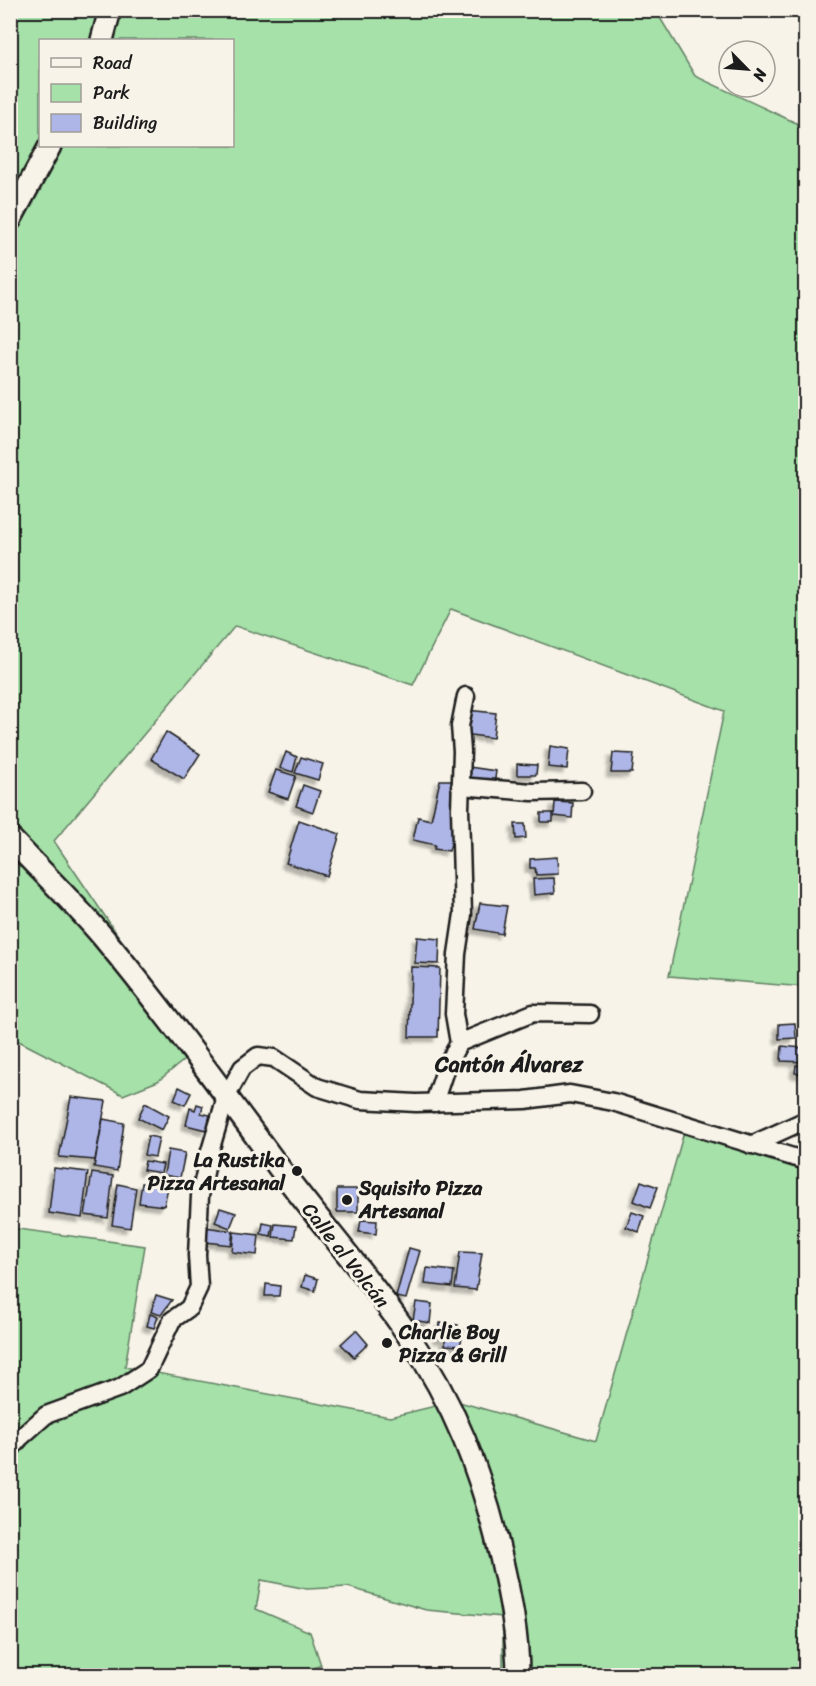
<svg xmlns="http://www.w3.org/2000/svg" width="816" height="1686" viewBox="0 0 816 1686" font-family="Sriracha,sans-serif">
<defs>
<filter id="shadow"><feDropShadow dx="-4.5" dy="4.5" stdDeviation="1.5" flood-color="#0004"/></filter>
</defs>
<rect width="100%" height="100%" fill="#f7f3e8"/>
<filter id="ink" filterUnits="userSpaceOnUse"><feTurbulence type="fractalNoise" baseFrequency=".0167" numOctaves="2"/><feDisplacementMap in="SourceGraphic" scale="12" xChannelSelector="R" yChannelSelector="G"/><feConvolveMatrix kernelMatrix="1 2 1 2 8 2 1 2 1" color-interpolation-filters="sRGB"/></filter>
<g filter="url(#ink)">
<g fill="#a5e1a8" stroke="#607e62" stroke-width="1.5" fill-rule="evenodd">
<path d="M10,11H656L695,76L805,127V987L669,976L724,711L451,609L413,685L235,626L54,841L119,937L203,1045L158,1081L123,1095L13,1038L11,1051ZM40,40H232V146H40Z"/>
<polygon points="686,1125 805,1155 805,1675 503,1675 503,1617 426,1610 348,1587 307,1589 261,1580 256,1609 310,1632 321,1665 298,1676 11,1676 11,1228 145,1246 125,1367 390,1417 456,1401 596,1441"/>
</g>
<g fill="#aeb6e7" stroke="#1c1c1c" stroke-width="1.5" filter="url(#shadow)">
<polygon points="466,710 496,713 493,738 463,734"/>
<polygon points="166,732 200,754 184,779 151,759"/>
<polygon points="550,746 569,749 567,769 548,767"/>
<polygon points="286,752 297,757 293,772 280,768"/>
<polygon points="613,753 634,754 632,773 611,773"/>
<polygon points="301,757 323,764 318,780 295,773"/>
<polygon points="517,764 537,765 536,775 517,775"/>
<polygon points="469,767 496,771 494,786 467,782"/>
<polygon points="276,770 296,776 288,799 268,792"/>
<polygon points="440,780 452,780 454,832 449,851 434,849 435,845 413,840 418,817 431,820"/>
<polygon points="303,785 320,791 313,812 296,806"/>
<polygon points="555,802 573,803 572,818 554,816"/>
<rect x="541" y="813" width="12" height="9"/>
<polygon points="299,820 340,834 327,876 286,863"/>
<polygon points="515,824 525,824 526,838 516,839"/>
<polygon points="557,857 558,874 536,875 535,868 530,868 530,859"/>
<polygon points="554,878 555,893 534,895 533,879"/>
<polygon points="480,903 507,906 502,934 475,929"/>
<polygon points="417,937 440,939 439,964 415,963"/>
<polygon points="411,967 440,968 438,1037 409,1037"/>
<polygon points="795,1023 796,1038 779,1039 779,1024"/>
<polygon points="804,1045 806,1045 806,1062 781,1061 782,1046 803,1048"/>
<polygon points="796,1065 806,1067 806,1075 795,1073"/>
<polygon points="179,1087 191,1093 185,1105 174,1100"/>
<polygon points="71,1097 106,1101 95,1160 59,1157"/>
<polygon points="145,1103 169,1116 162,1130 138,1118"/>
<polygon points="197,1104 203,1106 201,1113 210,1115 206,1130 186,1125 190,1108 195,1110"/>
<polygon points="103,1119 124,1123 117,1171 94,1167"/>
<polygon points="148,1136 159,1138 155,1157 144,1155"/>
<polygon points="168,1150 185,1153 180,1178 164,1175"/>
<polygon points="145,1161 163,1164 161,1173 143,1170"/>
<polygon points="54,1168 88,1172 82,1218 49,1213"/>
<polygon points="92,1173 113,1176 108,1218 85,1215"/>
<polygon points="641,1181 658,1187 650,1208 634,1201"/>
<polygon points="142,1183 168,1187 164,1206 139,1203"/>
<polygon points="118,1184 136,1188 130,1228 112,1225"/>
<rect x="337" y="1189" width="21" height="23"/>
<polygon points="220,1208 236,1213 230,1228 215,1222"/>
<polygon points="632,1212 644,1216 639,1232 626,1227"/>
<polygon points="361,1220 377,1221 376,1234 359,1232"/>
<polygon points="263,1223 273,1225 271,1236 261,1234"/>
<polygon points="275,1224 296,1226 294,1239 273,1237"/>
<polygon points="205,1227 233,1231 231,1245 205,1242"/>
<polygon points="234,1232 259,1235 257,1255 232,1252"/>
<polygon points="409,1248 420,1251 406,1299 396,1297"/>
<polygon points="460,1252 482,1253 476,1290 455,1288"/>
<polygon points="427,1268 454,1271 452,1287 425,1284"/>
<polygon points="305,1275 318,1279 315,1291 302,1287"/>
<polygon points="266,1284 280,1286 279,1296 265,1296"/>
<polygon points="156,1295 172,1300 161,1315 151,1312"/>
<polygon points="416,1302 432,1304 430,1323 413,1320"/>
<polygon points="150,1314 158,1317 154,1328 147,1326"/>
<polygon points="440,1323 458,1325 458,1330 464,1330 460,1346 445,1345 445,1339 437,1338"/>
<polygon points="356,1330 368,1344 354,1357 341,1344"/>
</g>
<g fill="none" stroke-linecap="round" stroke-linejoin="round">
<g stroke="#1c1c1c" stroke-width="21">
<g id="minor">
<polyline points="460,786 532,792 582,791"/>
<polyline points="459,1043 533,1013 590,1014"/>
<polyline points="434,1103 446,1067 459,1043 454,1014 457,954 463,914 460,809 462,751 460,726 466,696"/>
<polyline points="751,1145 806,1120"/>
<polyline points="10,1450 20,1438 46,1415 120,1388 149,1369 172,1320 189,1308 199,1287 197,1255 200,1196 208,1158 226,1097 242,1068 258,1056 274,1058 317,1087 360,1100 416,1103 525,1100 570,1094 613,1102 806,1161"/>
</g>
</g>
<g stroke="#1c1c1c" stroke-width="26">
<g id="tertiary">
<polyline points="102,40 110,10"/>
<polyline points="10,220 50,146"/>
<path d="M10,838C41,871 74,903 103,937C166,1013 224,1093 283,1173C323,1226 368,1276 406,1332C455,1405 481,1471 501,1557C510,1596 518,1635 518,1676"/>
</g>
</g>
<use href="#minor" stroke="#f7f3e8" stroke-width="16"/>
<use href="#tertiary" stroke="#f7f3e8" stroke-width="21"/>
</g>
</g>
<g fill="#1c1c1c" stroke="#f7f3e8" stroke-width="2">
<circle cx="297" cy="1171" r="6"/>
<circle cx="347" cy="1200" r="6"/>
<circle cx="387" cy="1343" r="6"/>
</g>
<g text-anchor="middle" stroke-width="6" stroke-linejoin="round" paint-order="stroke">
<g font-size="20" font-weight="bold" fill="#1c1c1c" stroke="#f7f3e8" text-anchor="start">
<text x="285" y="1167" text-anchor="end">La Rustika<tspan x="285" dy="23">Pizza Artesanal</tspan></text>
<text x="359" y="1195">Squisito Pizza<tspan x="359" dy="23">Artesanal</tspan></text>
<text x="399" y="1339">Charlie Boy<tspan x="399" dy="23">Pizza &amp; Grill</tspan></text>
</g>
<g font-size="20" fill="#1c1c1c" stroke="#f7f3e8">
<text transform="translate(346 1255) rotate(52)" y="7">Calle al Volcán</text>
</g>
<g font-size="22" font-weight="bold" fill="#1c1c1c" stroke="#f7f3e8">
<text x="509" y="1072">Cantón Álvarez</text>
</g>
</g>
<rect width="816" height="1686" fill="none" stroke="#f7f3e8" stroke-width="36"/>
<rect x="18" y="18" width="780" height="1650" fill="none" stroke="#1c1c1c" stroke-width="2" filter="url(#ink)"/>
<rect x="39" y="39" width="195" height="108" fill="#f7f3e8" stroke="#9f9d96" stroke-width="1.5"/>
<rect x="51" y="58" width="30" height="9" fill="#f7f3e8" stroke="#9f9d96" stroke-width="1.5"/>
<text x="93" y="69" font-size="18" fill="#1c1c1c">Road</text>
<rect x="51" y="84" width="30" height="18" fill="#a5e1a8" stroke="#9f9d96" stroke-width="1.5"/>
<text x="93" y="99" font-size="18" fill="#1c1c1c">Park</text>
<rect x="51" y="114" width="30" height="18" fill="#aeb6e7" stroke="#9f9d96" stroke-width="1.5"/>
<text x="93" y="129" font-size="18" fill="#1c1c1c">Building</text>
<g transform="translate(747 69) rotate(115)"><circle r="28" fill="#f7f3e8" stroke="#9f9d96" stroke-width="1.5"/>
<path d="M0-4.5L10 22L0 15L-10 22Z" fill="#1c1c1c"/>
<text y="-9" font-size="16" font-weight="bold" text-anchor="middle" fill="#1c1c1c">N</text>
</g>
</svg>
